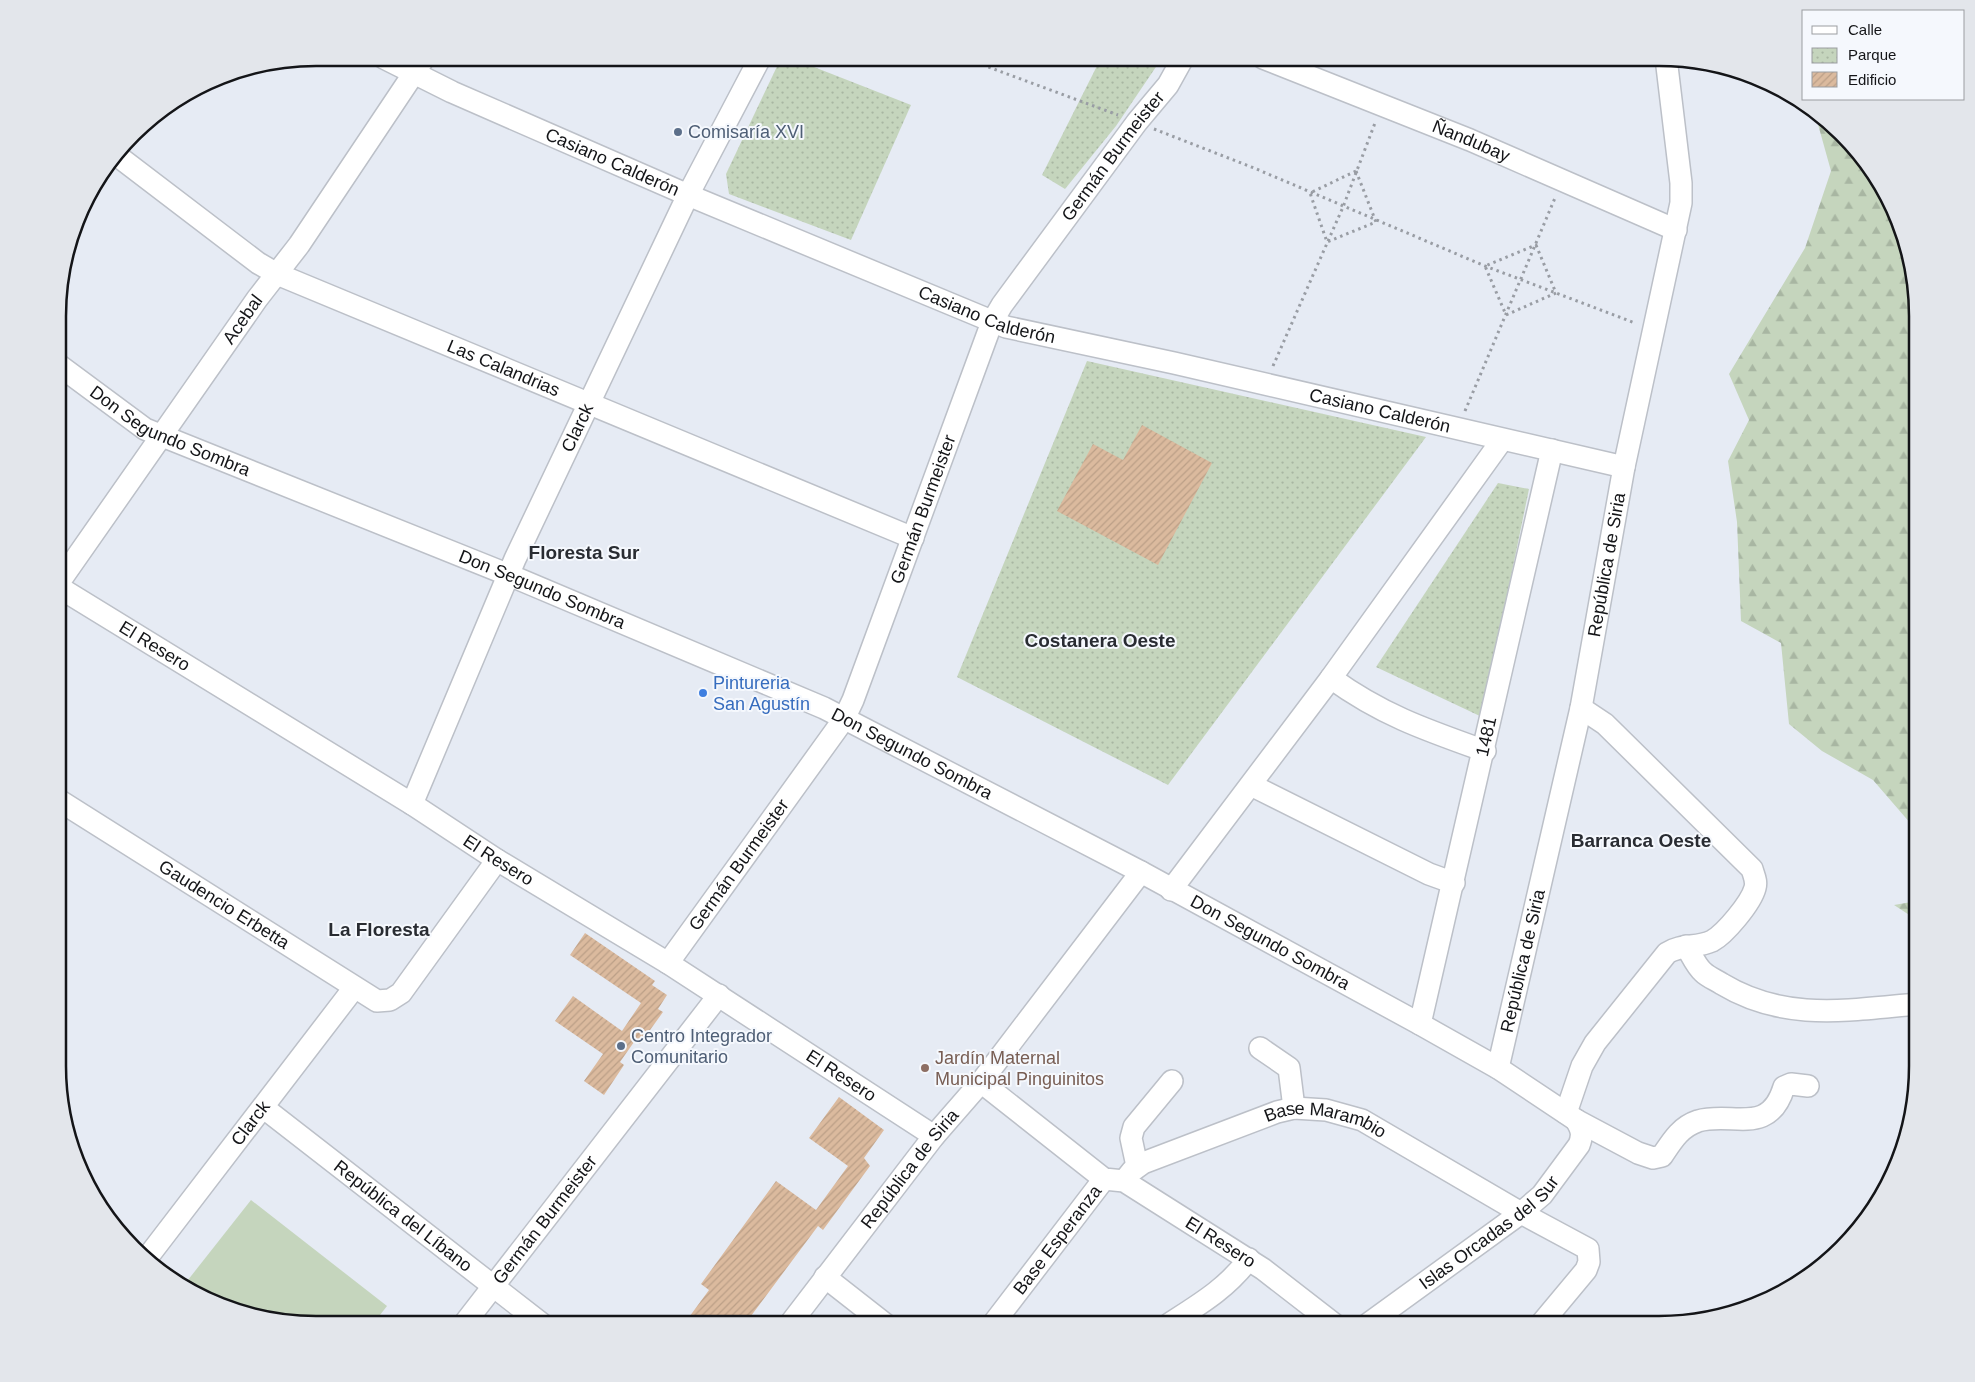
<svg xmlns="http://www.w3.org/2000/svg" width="1975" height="1382" viewBox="0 0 1975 1382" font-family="Arial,sans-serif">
<defs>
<pattern id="forest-firs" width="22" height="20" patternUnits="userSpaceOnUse" patternTransform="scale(1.25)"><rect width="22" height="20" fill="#c5d5bd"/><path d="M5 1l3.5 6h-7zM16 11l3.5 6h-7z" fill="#a8b6a2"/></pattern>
<pattern id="park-dots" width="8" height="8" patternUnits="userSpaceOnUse" patternTransform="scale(1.25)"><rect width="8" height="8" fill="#c5d5bd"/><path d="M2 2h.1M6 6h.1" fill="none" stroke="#a8b6a2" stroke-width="1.8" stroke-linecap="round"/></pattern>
<pattern id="building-hatch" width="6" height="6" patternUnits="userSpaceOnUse" patternTransform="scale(1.25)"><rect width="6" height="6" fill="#dbba9e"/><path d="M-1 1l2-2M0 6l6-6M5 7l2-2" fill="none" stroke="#bb9f87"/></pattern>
</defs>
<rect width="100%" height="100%" fill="#e6ebf4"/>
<polygon fill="#c5d5bd" points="251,1200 387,1306 373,1324 300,1324 233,1311 184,1285"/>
<g fill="url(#forest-firs)">
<polygon points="1814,110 1853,146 1891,201 1917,300 1917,826 1911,824 1873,780 1822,751 1789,724 1781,643 1741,621 1737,522 1728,461 1749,420 1729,374 1805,248 1831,171"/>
<polygon points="1917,901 1917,920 1894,905"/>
</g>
<g fill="url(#park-dots)">
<polygon points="781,58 791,58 911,105 851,240 729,194 726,174"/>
<polygon points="1101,58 1162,58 1116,126 1065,189 1042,175"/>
<polygon points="1087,361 1426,437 1168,785 957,677"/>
<polygon points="1498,483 1529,489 1482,717 1376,667"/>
</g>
<g fill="url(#building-hatch)">
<polygon points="1142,425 1212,463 1158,565 1057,511 1093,444 1123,460"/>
<polygon points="585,933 655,981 652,985 667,995 658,1009 663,1012 640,1044 634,1042 620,1062 624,1065 604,1095 584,1081 603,1054 555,1021 573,996 622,1031 641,1003 570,955"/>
<polygon points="839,1097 884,1130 864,1158 870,1166 823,1230 818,1226 745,1324 684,1324 709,1290 701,1284 776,1181 816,1210 848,1166 809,1138"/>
</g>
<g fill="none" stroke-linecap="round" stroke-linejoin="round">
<g stroke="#bcc0c8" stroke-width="24">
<g id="minor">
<path id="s1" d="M384,58L452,92L688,195L1006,327L1174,363L1624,467"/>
<path id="s2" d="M1263,58L1470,140L1676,230"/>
<path id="s3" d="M119,157L258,263L277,274L913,538"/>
<path id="s4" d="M60,366L145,429L509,575L824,708L1141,872L1420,1024L1498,1068L1576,1120L1638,1153L1653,1158L1662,1156C1672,1141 1680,1127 1698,1121C1732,1111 1769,1137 1784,1087L1791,1084L1808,1086"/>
<path id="s5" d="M60,581L257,299L299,245L424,58"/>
<path id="s6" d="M60,588L412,804L497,860L668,963L934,1136"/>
<path d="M1331,678C1382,715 1426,730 1485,751"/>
<polyline points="1251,785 1429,874 1454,883"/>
<path id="s7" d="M60,801L377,1001L390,1000L401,993L497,860"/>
<path id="s8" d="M412,804L515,559L688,195L760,58"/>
<polyline points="1171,890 1331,678 1502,440"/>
<path d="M1686,946C1691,954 1696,966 1703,972C1708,977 1716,980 1722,984C1785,1022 1848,1010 1917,1004"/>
<path id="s9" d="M668,963L844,719L853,700L992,322L1002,305L1137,122L1168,85L1183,58"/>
<path id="s10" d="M1420,1024L1552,450"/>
<polyline points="1260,1048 1289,1068 1294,1108"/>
<path id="s11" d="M1498,1068L1581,708L1624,467L1681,203V183L1666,58"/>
<path id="s12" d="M981,1082L1104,1179L1124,1181L1263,1269L1334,1324"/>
<path id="s13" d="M264,1108L542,1324"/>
<path d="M1566,1113L1582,1066L1595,1043L1667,953C1681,944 1697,948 1712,941C1725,934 1751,903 1755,888C1757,881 1754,876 1752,869L1605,724L1581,708"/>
<polyline points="1137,1166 1131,1138 1134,1127 1172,1081"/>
<path id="s14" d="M1124,1181L1132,1171L1143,1163L1277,1112L1294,1108L1326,1110L1362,1120L1521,1213L1588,1249L1589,1262L1586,1270L1541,1324"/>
<path id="s15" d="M147,1258L354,988"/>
<polyline points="825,1277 885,1324"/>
<path id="s16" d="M464,1324L719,995"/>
<path id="s17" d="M790,1324L934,1136L981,1082L1141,872"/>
<path id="s18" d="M993,1324L1104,1179"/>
<path d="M1169,1324C1200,1304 1226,1289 1249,1259"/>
<path id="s19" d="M1368,1324L1521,1213L1542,1195L1579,1145C1583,1135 1582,1130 1576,1120"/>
</g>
</g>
<g stroke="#999da4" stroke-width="3" stroke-dasharray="2.5 4" stroke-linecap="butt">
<polyline points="964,58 1118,115"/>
<polyline points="1154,129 1254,168 1485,266 1635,323"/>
<polygon points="1356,171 1376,222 1327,242 1310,193"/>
<polygon points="1536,245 1556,293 1506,315 1485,266"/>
<polyline points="1273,366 1343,207 1375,123"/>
<polyline points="1465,411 1555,198"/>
</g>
<use href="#minor" stroke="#fff" stroke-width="21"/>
</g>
<g fill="#5c6f8a" stroke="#f5f8fd" stroke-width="2">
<circle cx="678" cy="132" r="5"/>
<circle cx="621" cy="1046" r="5"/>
</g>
<circle fill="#3f7fe0" stroke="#f5f8fd" stroke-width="2" cx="703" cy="693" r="5"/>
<circle fill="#8d6e63" stroke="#f5f8fd" stroke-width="2" cx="925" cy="1068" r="5"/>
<g text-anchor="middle" stroke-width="4" stroke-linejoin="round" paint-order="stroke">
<g font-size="18" fill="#4e5e75" stroke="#f5f8fd" text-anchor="start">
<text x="688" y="138">Comisaría XVI</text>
<text x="631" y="1042">Centro Integrador<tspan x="631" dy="21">Comunitario</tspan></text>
</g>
<g font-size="18" fill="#141518" stroke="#f5f8fd">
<text dy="6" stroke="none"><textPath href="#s2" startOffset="224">Ñandubay</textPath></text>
<text dy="6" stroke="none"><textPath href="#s9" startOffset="930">Germán Burmeister</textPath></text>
<text dy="6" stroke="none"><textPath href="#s1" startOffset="251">Casiano Calderón</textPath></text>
<text dy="6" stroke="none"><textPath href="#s1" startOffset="656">Casiano Calderón</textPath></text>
<text dy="6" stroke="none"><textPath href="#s5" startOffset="319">Acebal</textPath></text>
<text dy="6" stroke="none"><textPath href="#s3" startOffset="442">Las Calandrias</textPath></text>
<text dy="6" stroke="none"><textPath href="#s1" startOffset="1061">Casiano Calderón</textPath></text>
<text dy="6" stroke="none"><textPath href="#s8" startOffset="411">Clarck</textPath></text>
<text dy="6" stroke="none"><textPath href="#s4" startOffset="129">Don Segundo Sombra</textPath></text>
<text dy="6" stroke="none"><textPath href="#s9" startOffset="525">Germán Burmeister</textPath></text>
<text dy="6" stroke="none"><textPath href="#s11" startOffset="515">República de Siria</textPath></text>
<text dy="6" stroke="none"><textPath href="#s4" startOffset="534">Don Segundo Sombra</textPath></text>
<text dy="6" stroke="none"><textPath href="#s6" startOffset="111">El Resero</textPath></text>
<text dy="6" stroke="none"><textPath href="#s10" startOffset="295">1481</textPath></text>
<text dy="6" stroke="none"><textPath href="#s4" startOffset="939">Don Segundo Sombra</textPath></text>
<text dy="6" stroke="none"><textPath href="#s6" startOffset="516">El Resero</textPath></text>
<text dy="6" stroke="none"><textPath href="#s9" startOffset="121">Germán Burmeister</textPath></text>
<text dy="6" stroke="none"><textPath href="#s7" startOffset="194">Gaudencio Erbetta</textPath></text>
<text dy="6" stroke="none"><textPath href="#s4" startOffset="1344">Don Segundo Sombra</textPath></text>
<text dy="6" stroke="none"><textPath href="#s11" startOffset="110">República de Siria</textPath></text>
<text dy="6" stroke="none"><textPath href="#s6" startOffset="921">El Resero</textPath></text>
<text dy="6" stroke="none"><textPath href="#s15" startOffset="170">Clarck</textPath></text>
<text dy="6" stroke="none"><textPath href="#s14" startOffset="220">Base Marambio</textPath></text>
<text dy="6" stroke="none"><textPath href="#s17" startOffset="196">República de Siria</textPath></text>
<text dy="6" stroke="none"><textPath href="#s13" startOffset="176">República del Líbano</textPath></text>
<text dy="6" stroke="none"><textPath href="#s16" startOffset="132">Germán Burmeister</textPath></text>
<text dy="6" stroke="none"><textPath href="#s19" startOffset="152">Islas Orcadas del Sur</textPath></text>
<text dy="6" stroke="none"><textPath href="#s18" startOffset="106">Base Esperanza</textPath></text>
<text dy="6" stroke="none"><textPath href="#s12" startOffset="291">El Resero</textPath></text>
</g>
<g font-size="18" fill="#366cbe" stroke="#f5f8fd" text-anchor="start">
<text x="713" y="689">Pintureria<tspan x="713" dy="21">San Agustín</tspan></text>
</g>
<g font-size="18" fill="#785e54" stroke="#f5f8fd" text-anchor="start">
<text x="935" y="1064">Jardín Maternal<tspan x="935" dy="21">Municipal Pinguinitos</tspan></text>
</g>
<g font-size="19" font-weight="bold" fill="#292c32" stroke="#f5f8fd">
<text x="584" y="559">Floresta Sur</text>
<text x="1100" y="647">Costanera Oeste</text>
<text x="1641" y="847">Barranca Oeste</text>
<text x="379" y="936">La Floresta</text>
</g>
</g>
<path d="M0 0H1975V1382H0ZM316 66H1659A250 250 0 0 1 1909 316V1066A250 250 0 0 1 1659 1316H316A250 250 0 0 1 66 1066V316A250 250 0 0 1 316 66Z" fill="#e3e6eb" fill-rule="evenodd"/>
<path fill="none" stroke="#141518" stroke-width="2.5" d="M316 66H1659A250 250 0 0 1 1909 316V1066A250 250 0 0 1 1659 1316H316A250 250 0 0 1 66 1066V316A250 250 0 0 1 316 66Z"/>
<rect x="1802" y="10" width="162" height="90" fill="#f5f8fd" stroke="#9b9da1"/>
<rect x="1812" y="26" width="25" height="8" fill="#ffffff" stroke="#9b9da1"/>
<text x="1848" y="35" font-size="15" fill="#141518">Calle</text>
<rect x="1812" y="48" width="25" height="15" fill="url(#park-dots)" stroke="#9b9da1"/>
<text x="1848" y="60" font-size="15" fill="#141518">Parque</text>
<rect x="1812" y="72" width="25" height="15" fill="url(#building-hatch)" stroke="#9b9da1"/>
<text x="1848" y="85" font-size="15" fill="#141518">Edificio</text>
</svg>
